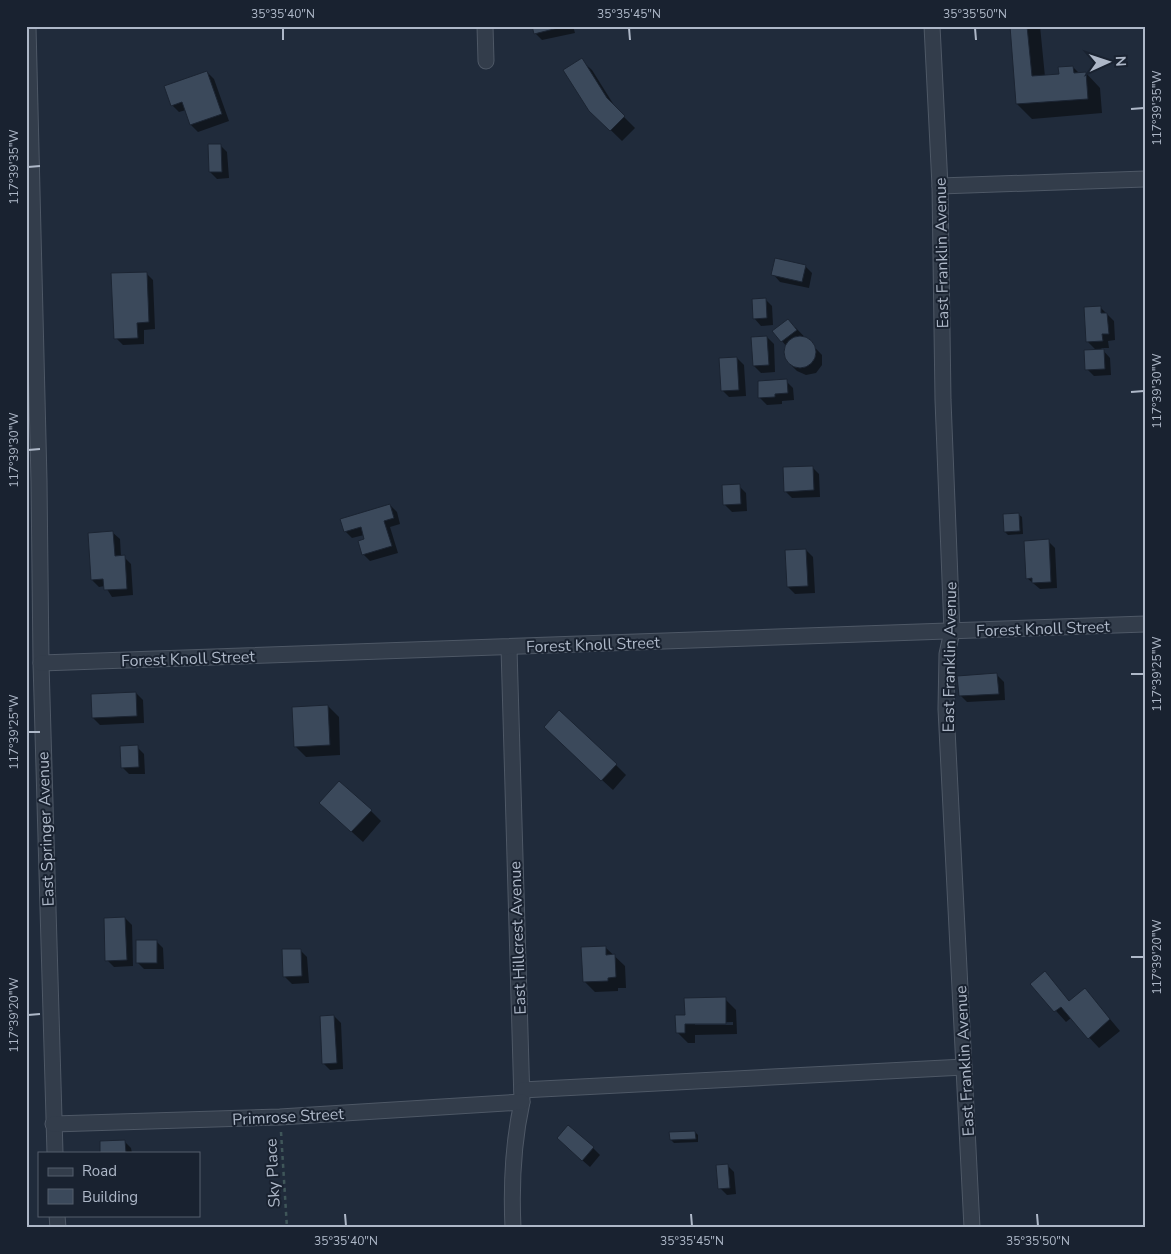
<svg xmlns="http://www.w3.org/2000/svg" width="1171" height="1254" viewBox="0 0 1171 1254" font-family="'Nunito Sans',sans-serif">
<rect width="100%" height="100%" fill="#202b3b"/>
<g fill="#0007" fill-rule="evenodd">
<polygon points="533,26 573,26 575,33 542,40 535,33"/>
<polygon points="1011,26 1040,26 1045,77 1060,76 1073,67 1079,73 1086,73 1100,88 1102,113 1032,119 1017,104"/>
<polygon points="581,60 592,70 617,110 635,128 622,141 590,110"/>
<polygon points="207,72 214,79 229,121 198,132 191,125 186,110 179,112 172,105"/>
<polygon points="220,145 227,152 229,178 217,179 210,172"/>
<polygon points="805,266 812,273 809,288 780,282 773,274"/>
<polygon points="146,273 153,280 155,329 144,330 144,344 123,345 116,338"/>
<polygon points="765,299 772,306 773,325 761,326 754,318"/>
<polygon points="1100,307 1114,321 1115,340 1108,341 1109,348 1101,348 1110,358 1111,375 1094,376 1087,369 1097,351 1088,342"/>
<polygon points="795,327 822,355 822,365 816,373 806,375 797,371 786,360 784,350 787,347 782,341"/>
<polygon points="767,337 774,344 775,372 761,373 754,366"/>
<polygon points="737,358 744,365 746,396 729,397 722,390"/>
<polygon points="786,381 793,388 794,400 782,401 782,404 767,405 760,398"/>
<polygon points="812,467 819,474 820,497 792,498 785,491"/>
<polygon points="739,486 746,493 747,511 732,512 725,505"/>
<polygon points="390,505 397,512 400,524 390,527 398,553 370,561 363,554 366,540 364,535 352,538 345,531"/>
<polygon points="1018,514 1022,517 1023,534 1008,535 1005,532"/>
<polygon points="112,532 120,539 121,557 124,557 131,564 133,595 112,597 105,586 99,587 92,580"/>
<polygon points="1048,541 1055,548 1057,588 1040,589 1027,578"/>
<polygon points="806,550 813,557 815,593 795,594 788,587"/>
<polygon points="997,675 1004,682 1005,700 967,702 960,695"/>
<polygon points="136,693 143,700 144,723 100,725 93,718"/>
<polygon points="328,706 339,717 340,755 306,757 295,746"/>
<polygon points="556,738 616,765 626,775 613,790"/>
<polygon points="137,747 144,754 145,774 129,774 122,767"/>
<polygon points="371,811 381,821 363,842 332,814"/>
<polygon points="125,918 132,925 133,966 114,967 107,960"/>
<polygon points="156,941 163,948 164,969 144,969 137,962"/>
<polygon points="605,947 625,966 626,988 618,988 618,991 595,992 584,981"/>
<polygon points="300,950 307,957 309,983 292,984 285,977"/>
<polygon points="1045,973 1070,1002 1095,1001 1120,1031 1099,1048 1071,1018 1066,1022 1032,984"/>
<path d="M725,999L736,1010L737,1034L695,1035V1043H688L677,1032L686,1016ZM733,1022V1025H695V1023Z"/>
<polygon points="334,1016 341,1023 343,1069 330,1070 323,1063"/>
<polygon points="695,1132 698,1135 698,1142 674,1143 671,1140"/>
<polygon points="124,1141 131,1148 132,1153 101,1153"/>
<polygon points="565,1145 593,1148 600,1155 590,1167"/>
<polygon points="727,1165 734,1172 736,1194 727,1195 720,1188"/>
</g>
<g fill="#3b495b" stroke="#1b2432">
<polygon points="532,26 566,26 534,34"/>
<polygon points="1010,26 1027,26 1032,76 1059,74 1058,67 1073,66 1074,73 1086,72 1088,99 1016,104"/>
<polygon points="582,58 607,98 625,116 610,131 589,111 563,70"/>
<polygon points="207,71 222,114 190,125 182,102 171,106 164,86"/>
<polygon points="208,144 221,144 222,172 209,172"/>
<polygon points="775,258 806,265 802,282 771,275"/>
<polygon points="147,272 149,322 137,323 138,338 114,339 111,273"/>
<polygon points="766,298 767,318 753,319 752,299"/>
<polygon points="1101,306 1101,313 1107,313 1109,334 1102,334 1103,341 1086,342 1084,307"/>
<polygon points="788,319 797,330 781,342 772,331"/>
<circle cx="800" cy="352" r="16"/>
<polygon points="767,336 769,365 753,366 751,337"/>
<polygon points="1104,349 1105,369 1085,370 1084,350"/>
<polygon points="737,357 739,390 721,391 719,358"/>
<polygon points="787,379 788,393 775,394 775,397 758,398 758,381"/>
<polygon points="813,466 814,490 784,492 783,467"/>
<polygon points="740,484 741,504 723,505 722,485"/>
<polygon points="390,504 394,518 384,521 392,546 362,555 358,541 364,539 361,527 344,532 340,519"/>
<polygon points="1019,513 1020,531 1004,532 1003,514"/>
<polygon points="113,531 115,556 125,555 127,589 104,590 103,579 91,580 88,533"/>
<polygon points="1049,539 1051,582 1032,583 1032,578 1026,579 1024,541"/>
<polygon points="806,549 808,586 787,587 785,550"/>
<polygon points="997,673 999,694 959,696 957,676"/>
<polygon points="136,692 137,716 92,718 91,694"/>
<polygon points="328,705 330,745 294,747 292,707"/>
<polygon points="559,710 617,764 601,781 544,727"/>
<polygon points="138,745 139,767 121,768 120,746"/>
<polygon points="339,781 372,810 351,832 319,803"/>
<polygon points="125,917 127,960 105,961 104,918"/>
<rect x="136" y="940" width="21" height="23"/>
<polygon points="606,946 606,955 615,954 616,977 608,978 608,981 583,982 581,947"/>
<polygon points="282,949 301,949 302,976 283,977"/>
<polygon points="1045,971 1069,1001 1085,988 1110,1019 1088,1039 1061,1007 1054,1012 1030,984"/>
<polygon points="726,997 726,1024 685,1024 685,1033 676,1033 675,1015 685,1015 684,998"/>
<polygon points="334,1015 337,1063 322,1064 320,1016"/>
<polygon points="568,1125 594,1147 582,1161 557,1138"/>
<polygon points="695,1131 696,1139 670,1140 669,1132"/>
<polygon points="125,1140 126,1153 100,1153 100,1141"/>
<polygon points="728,1164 730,1188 718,1189 716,1165"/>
</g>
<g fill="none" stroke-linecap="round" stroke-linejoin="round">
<g stroke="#4e5866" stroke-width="17">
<g id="minor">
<polyline points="28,26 39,481 41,663 55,1153"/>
<polyline points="485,26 486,61"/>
<polyline points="932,26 940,186 943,400 952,631 947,654 946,709 972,1228"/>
<polyline points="940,186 1145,179"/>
<path d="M509,648L522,1102C513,1143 511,1185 513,1228"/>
<polyline points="41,663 1145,624"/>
<polyline points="522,1090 964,1067"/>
<polyline points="53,1124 280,1117 522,1102"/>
<polyline points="57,1215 58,1228"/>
</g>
</g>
<polyline stroke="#3f5659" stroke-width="2.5" stroke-dasharray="4 4" stroke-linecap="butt" points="281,1132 287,1228"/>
<use href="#minor" stroke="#333d4b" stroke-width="15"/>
</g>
<path fill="none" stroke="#aeb8c8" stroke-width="2" d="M283,28V40M629,28L630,40M975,28L976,40M1131,109L1144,108M28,167L40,166M1131,392L1144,391M28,450L40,449M1131,674H1144M28,732H40M1131,957H1144M28,1015L40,1014M345,1214L346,1226M691,1214L692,1226M1037,1214L1038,1226"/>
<g text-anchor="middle" stroke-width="4" stroke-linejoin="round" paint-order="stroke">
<g font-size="16" fill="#aeb8c8" stroke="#192230">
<text transform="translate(941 253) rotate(-91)" y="6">East Franklin Avenue</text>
<text transform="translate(1043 628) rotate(-2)" y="6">Forest Knoll Street</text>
<text transform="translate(593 644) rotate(-2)" y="6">Forest Knoll Street</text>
<text transform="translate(949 657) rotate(-89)" y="6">East Franklin Avenue</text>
<text transform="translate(188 658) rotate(-2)" y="6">Forest Knoll Street</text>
<text transform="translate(45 829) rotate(-92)" y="6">East Springer Avenue</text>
<text transform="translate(517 938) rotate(-92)" y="6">East Hillcrest Avenue</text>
<text transform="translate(964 1061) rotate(-93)" y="6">East Franklin Avenue</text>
<text transform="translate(288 1116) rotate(-3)" y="6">Primrose Street</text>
<text transform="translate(272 1173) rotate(-93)" y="6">Sky Place</text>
</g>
</g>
<rect width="1171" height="1254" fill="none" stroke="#192230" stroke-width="55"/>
<rect x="38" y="1152" width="162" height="65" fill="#192230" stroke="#555e6d"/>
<rect x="48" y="1168" width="25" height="8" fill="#333d4b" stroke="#555e6d"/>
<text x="82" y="1176" font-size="15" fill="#aeb8c8">Road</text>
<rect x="48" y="1189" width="25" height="15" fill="#3b495b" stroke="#555e6d"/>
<text x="82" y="1202" font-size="15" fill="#aeb8c8">Building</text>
<g transform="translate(1108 62) rotate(87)" stroke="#192230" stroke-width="4" paint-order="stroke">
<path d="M0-4L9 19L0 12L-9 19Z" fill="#aeb8c8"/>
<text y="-8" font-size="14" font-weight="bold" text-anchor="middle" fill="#aeb8c8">N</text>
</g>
<rect x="28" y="28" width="1116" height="1198" fill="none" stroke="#aeb8c8" stroke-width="2"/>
<g font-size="12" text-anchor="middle" fill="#aeb8c8">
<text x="283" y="18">35°35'40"N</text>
<text x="629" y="18">35°35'45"N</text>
<text x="975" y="18">35°35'50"N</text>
<text transform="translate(1157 108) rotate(-90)" y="4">117°39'35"W</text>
<text transform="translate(14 167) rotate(-90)" y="4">117°39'35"W</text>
<text transform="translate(1157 391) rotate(-90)" y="4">117°39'30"W</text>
<text transform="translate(14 450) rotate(-90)" y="4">117°39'30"W</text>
<text transform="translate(1157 674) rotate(-90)" y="4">117°39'25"W</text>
<text transform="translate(14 732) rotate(-90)" y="4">117°39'25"W</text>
<text transform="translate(1157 957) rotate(-90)" y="4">117°39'20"W</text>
<text transform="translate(14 1015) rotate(-90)" y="4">117°39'20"W</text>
<text x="346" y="1245">35°35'40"N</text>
<text x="692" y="1245">35°35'45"N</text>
<text x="1038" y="1245">35°35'50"N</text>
</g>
</svg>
